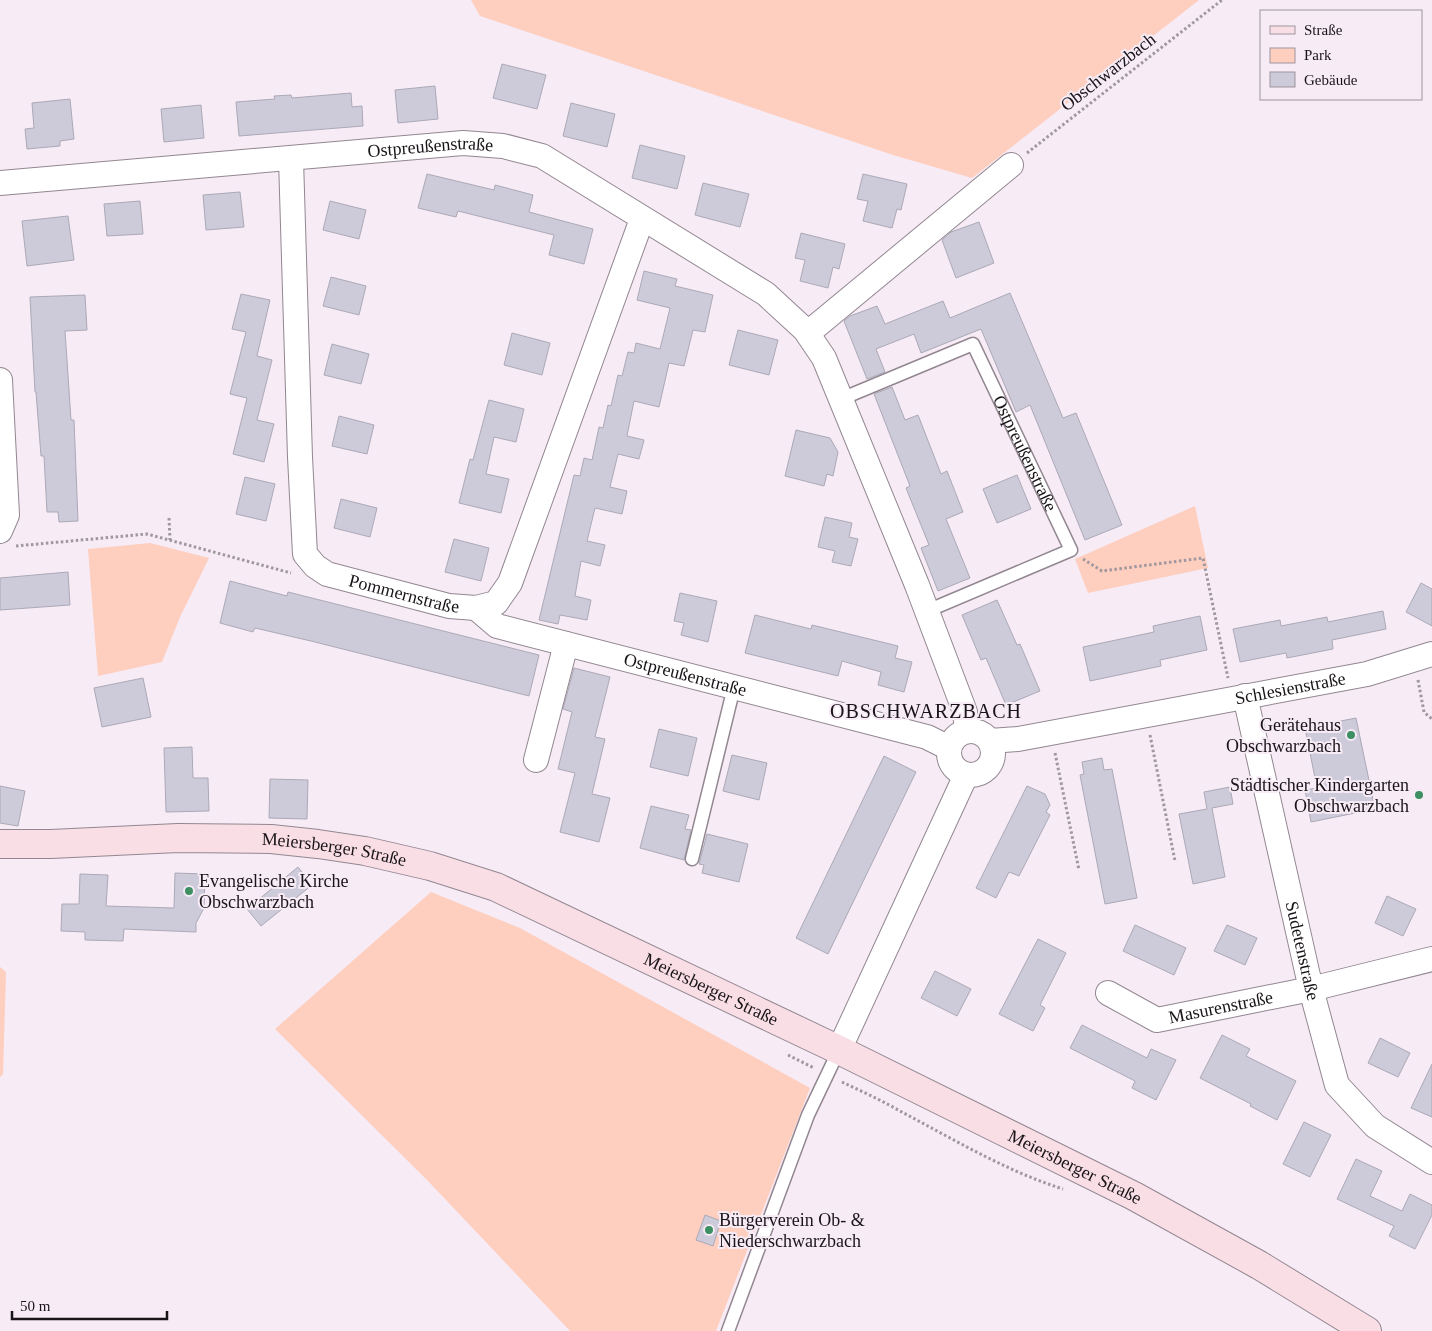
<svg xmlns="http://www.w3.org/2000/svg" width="1432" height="1331" viewBox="0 0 1432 1331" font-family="Georgia,serif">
<rect width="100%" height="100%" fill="#f7ebf6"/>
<g fill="#fecebe">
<polygon points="471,0 1199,0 972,178 893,155 480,16"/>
<polygon points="1195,506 1208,568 1088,593 1075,559"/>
<polygon points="150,543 209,558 180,617 162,662 98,676 88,549"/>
<polygon points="431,892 520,928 810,1088 716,1331 570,1331 428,1181 275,1029"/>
<polygon points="0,967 6,972 3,1074 0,1077"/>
</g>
<g fill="#cdcad9" stroke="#aca9b7">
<polygon points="502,64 546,75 537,109 493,98"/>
<polygon points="435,86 438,119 398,123 395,90"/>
<polygon points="351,93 352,107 362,106 363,126 239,136 236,102 275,99 274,96 291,95 292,98"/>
<polygon points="70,99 74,139 60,141 60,146 27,149 25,129 34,128 32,103"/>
<polygon points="571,103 615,114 607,147 563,136"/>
<polygon points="201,105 204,138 164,142 161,109"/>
<polygon points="640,145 685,156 677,189 632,178"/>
<polygon points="427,174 494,190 495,185 533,195 529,212 593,229 584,264 549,255 554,235 458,211 456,217 418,208"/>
<polygon points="863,174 907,184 901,210 897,209 892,228 863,221 868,201 857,199"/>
<polygon points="703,183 749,194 740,227 695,215"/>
<polygon points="240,192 244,227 206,230 203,195"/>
<polygon points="140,201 143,234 107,236 104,204"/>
<polygon points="330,201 366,210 359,239 323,230"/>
<polygon points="68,216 74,260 27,266 22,221"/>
<polygon points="979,222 994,263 956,278 942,240 951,232"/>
<polygon points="801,233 845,244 839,269 833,267 828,288 800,281 805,260 795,258"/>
<polygon points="644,271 677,279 675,286 713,295 705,332 693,330 684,366 669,363 659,407 634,401 627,436 644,440 639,459 618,454 610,487 627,491 622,514 595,508 587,541 605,545 600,566 581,561 575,596 591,600 587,620 560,615 558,624 539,620 574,475 580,476 584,458 592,460 599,427 603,428 608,405 611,406 618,375 622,376 628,352 634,353 636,343 660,349 670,308 637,300"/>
<polygon points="331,277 366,286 359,315 323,306"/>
<polygon points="1010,293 1063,418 1076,413 1122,525 1085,540 1030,405 1016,412 981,329 921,353 914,334 876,349 885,372 867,379 844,321 850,316 877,306 885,324 943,301 950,318"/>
<polygon points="241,294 270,300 257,356 272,360 257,420 274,424 264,462 233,454 247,398 230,394 246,332 232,329"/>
<polygon points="85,295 87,330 65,331 71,420 74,420 78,521 59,522 58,512 47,512 44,456 41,456 36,392 35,392 30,297"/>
<polygon points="738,330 778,340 769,375 729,365"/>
<polygon points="512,333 550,343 542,375 504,365"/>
<polygon points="332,344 369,354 361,384 324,375"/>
<polygon points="892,387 905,420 918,415 941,474 947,471 963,512 946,519 970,578 938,591 921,548 929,545 906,488 910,486 874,394"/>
<polygon points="489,400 524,409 516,442 494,437 486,474 509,479 501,513 459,503 470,459 473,460"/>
<polygon points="339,416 374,425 367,454 332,446"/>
<polygon points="796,430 830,438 838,452 833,476 827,474 824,486 785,476"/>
<polygon points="1017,475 1031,509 997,523 983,489"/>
<polygon points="245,477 275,484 266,521 236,514"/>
<polygon points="341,499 377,508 370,537 334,528"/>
<polygon points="825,517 852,523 849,537 858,539 851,566 832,562 835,551 818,547"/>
<polygon points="454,539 489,548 481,581 445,572"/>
<polygon points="68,572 70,605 0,610 0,578"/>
<polygon points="230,581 287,596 288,592 539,655 529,696 311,641 255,628 253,632 220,623"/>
<polygon points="1421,583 1432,589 1432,626 1406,612"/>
<polygon points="680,593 717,601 708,642 681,635 684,623 674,621"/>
<polygon points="997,600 1017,645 1020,644 1040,691 1006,705 986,658 981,660 962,615"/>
<polygon points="1383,611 1386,629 1332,640 1333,649 1287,658 1286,653 1240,662 1233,629 1280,620 1281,626 1327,617 1328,622"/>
<polygon points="755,615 811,629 812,625 898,646 895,658 912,662 904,692 878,685 881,672 842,661 838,676 745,653"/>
<polygon points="1200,616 1207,650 1160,660 1161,666 1090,681 1083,647 1154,632 1153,626"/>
<polygon points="574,668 610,677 595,737 605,739 592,794 610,798 599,842 560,832 575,773 558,769 572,712 563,709"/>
<polygon points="143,678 151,717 102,727 94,688"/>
<polygon points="1356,718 1375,809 1311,822 1305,790 1317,788 1305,728"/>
<polygon points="659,729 697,738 688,776 650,767"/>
<polygon points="192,747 193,778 208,778 209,811 166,812 164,748"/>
<polygon points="732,755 767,763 759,800 723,791"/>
<polygon points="884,756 916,772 828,954 796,938"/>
<polygon points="1102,758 1104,770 1112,769 1137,898 1105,904 1080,775 1084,774 1082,762"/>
<polygon points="270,779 308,780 307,819 269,818"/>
<polygon points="0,786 25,791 18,826 0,823"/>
<polygon points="1027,786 1045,794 1050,805 1046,812 1050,815 1019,876 1009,872 996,898 976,888"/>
<polygon points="1230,787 1233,804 1212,808 1225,877 1193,884 1179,814 1207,809 1204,792"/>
<polygon points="651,806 689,815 685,829 691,830 684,860 640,848"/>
<polygon points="707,834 748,844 739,882 702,873 704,865 699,864"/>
<polygon points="298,867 312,885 261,926 247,909"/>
<polygon points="175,873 205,874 204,908 196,923 196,932 124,929 123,941 85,940 85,932 61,931 62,904 79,904 80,874 108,875 106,906 174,908"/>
<polygon points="1387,896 1416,909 1403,936 1375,923"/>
<polygon points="1135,925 1186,948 1174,975 1123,951"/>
<polygon points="1227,925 1257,938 1245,965 1214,951"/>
<polygon points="1038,939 1066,953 1040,1005 1045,1008 1033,1031 999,1014"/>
<polygon points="935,971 971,989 957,1016 921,998"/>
<polygon points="1082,1025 1147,1058 1151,1049 1176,1060 1156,1100 1132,1088 1135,1081 1070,1048"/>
<polygon points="1222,1035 1250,1049 1246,1056 1296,1081 1277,1120 1250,1106 1251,1104 1200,1078"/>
<polygon points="1380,1038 1410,1053 1398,1077 1368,1063"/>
<polygon points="1432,1064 1432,1117 1411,1108"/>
<polygon points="1304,1122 1331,1135 1310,1177 1283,1164"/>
<polygon points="1356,1159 1382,1171 1370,1196 1402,1211 1410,1194 1432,1205 1432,1215 1415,1249 1389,1236 1394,1226 1337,1199"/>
<polygon points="705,1215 721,1221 713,1246 696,1240"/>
</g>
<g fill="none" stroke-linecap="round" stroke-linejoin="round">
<g stroke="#928791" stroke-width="15">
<g id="lane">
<path id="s1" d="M841,399L973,344L1071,550L927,611"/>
<polyline points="692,859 734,687"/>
<polyline points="728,1331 808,1115 839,1050"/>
</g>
</g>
<g stroke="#928791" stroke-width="26">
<g id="street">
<path id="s2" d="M291,159L300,457L305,554L315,566L327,574L449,606L476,608L496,603L510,583L642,219"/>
<path id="s3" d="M0,183L463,143L503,146L542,156L766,294L805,330L824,358L917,585L965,712L967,731"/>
<polyline points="808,333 1011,165"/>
<polyline points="0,380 7,515 0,531"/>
<path id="s4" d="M476,608L497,626L927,737L949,748"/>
<path id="s5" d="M1245,696L1311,989L1337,1085L1375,1126L1432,1162"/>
<circle cx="971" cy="753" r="22"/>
<path id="s6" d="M990,741L1018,739L1367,674L1432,654"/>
<polyline points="536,760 566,644"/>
<path id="s7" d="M1108,993L1157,1020L1311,989L1432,959"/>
<polyline points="839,1050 966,775"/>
</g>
</g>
<g stroke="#928791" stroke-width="30">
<g id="secondary">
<path id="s8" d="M0,844H51L178,838L271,839L318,844L365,851L430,866L496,887L839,1050L1134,1196L1259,1265L1367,1331"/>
</g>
</g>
<g stroke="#a0979f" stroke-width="3" stroke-dasharray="2.5 2.5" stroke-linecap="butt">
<polyline points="1027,153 1222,0"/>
<polyline points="169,518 170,540"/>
<polyline points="16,546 147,534 291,573"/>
<polyline points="1083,559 1102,571 1203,558 1228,678"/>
<polyline points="1418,680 1424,712 1432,719"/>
<polyline points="1150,735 1175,861"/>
<polyline points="1055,753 1079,870"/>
<polyline points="788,1055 814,1068"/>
<path d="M842,1082C861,1091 881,1100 900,1111C953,1139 1006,1171 1063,1189"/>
</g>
<use href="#lane" stroke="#fff" stroke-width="12"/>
<use href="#street" stroke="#fff" stroke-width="24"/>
<use href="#secondary" stroke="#f9dee5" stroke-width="28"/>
</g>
<g fill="#3d9062" stroke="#f7ebf6" stroke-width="2">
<circle cx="1351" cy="735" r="5"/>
<circle cx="1419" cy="795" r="5"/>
<circle cx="189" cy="891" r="5"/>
<circle cx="709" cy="1230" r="5"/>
</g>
<g text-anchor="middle" stroke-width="4" stroke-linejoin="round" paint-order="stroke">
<g font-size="18" fill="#181418" stroke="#f7ebf6">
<text transform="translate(1108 72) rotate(-38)" y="6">Obschwarzbach</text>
<text dy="6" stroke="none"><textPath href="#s3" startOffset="432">Ostpreußenstraße</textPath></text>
<text dy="6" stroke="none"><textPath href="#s1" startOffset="264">Ostpreußenstraße</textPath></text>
<text dy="6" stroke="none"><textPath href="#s2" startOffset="505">Pommernstraße</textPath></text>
<text dy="6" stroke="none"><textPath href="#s4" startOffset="222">Ostpreußenstraße</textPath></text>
<text dy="6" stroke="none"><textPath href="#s6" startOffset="305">Schlesienstraße</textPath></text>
<text dy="6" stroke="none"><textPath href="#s8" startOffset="335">Meiersberger Straße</textPath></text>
<text dy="6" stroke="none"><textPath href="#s5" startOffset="261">Sudetenstraße</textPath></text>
<text dy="6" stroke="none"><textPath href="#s8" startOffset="740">Meiersberger Straße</textPath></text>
<text dy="6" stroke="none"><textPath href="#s7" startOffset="121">Masurenstraße</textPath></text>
<text dy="6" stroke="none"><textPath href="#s8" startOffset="1145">Meiersberger Straße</textPath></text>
</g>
<g font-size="18" fill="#181418" stroke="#f7ebf6" text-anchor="end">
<text x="1341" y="731">Gerätehaus<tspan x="1341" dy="21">Obschwarzbach</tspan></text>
<text x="1409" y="791">Städtischer Kindergarten<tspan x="1409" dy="21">Obschwarzbach</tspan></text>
<text x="199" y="887" text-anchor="start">Evangelische Kirche<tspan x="199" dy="21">Obschwarzbach</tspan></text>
<text x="719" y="1226" text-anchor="start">Bürgerverein Ob- &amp;<tspan x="719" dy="21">Niederschwarzbach</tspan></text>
</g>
<g font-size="20" letter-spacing="1" fill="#181418" stroke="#f7ebf6">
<text x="926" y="718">OBSCHWARZBACH</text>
</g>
</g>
<rect x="1260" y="10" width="162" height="90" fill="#f7ebf6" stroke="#9e959d"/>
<rect x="1270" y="26" width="25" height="8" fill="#f9dee5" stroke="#9e959d"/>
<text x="1304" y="35" font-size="15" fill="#181418">Straße</text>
<rect x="1270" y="48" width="25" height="15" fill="#fecebe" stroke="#9e959d"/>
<text x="1304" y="60" font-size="15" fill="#181418">Park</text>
<rect x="1270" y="72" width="25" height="15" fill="#cdcad9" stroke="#9e959d"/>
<text x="1304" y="85" font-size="15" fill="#181418">Gebäude</text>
<path d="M12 1311v8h155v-8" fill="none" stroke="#181418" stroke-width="2.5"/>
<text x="20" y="1311" font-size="15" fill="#181418" stroke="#f7ebf6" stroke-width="4" paint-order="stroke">50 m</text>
</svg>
